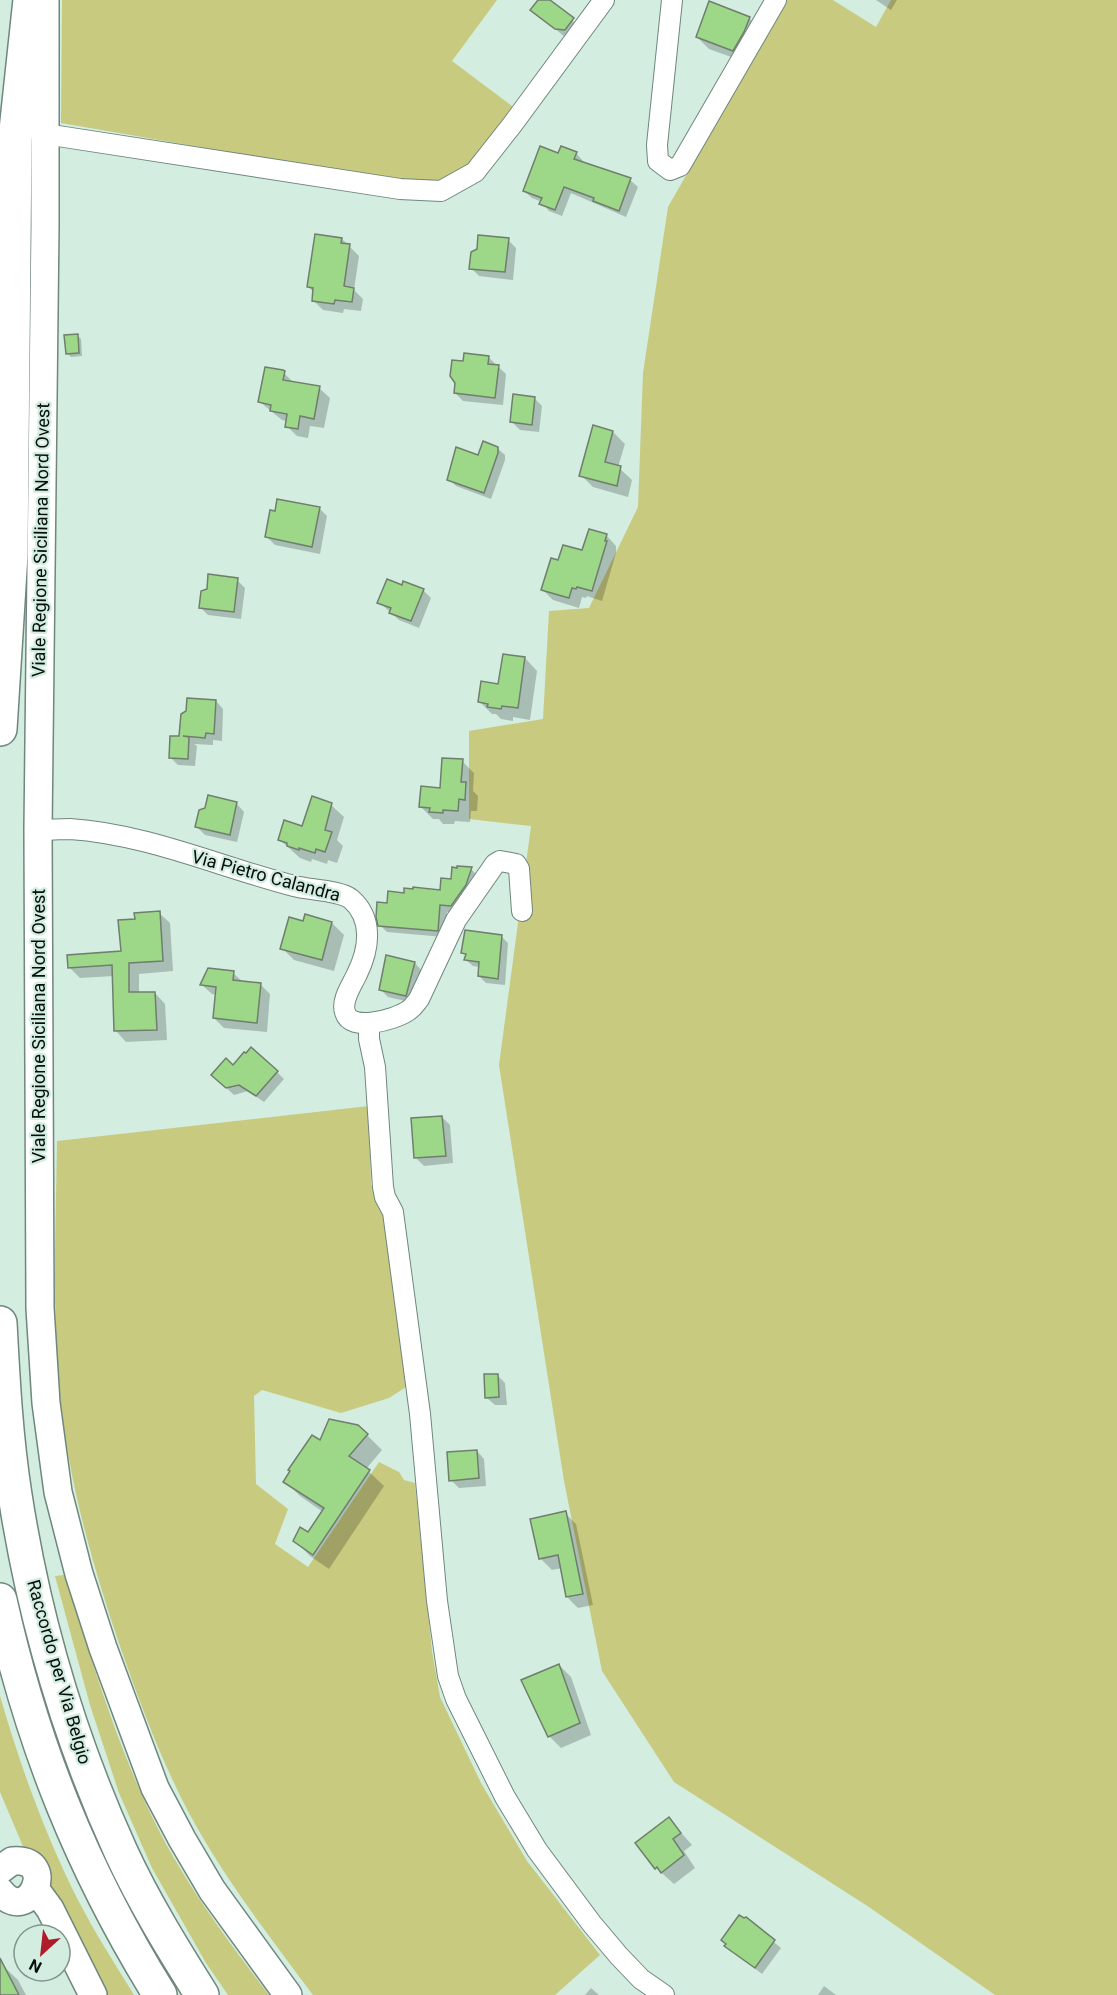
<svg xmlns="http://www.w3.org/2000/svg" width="1117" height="1995" viewBox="0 0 1117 1995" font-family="Roboto,sans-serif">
<rect width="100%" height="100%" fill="#d3ede1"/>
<g fill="#c8ca7f">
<polygon points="62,0 497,0 452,61 516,109 469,166 439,182 407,183 61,123"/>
<polygon points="786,0 833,0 876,27 891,0 1117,0 1117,1995 995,1995 869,1907 674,1782 602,1671 564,1481 499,1065 531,826 469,819 469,731 543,719 549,611 589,608 638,507 643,373 668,207"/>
<path d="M369,1106L371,1184L377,1205L386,1221L406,1387L389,1398L341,1413L262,1390L254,1396L256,1484L288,1509L275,1544L308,1567L379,1462L399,1472L404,1480L415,1483L432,1651L440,1697L481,1783L527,1861L600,1955L555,1995H313C269,1936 224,1878 189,1813C162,1762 141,1706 122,1652C92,1565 67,1477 59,1385C52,1304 56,1222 57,1141Z"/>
<path d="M64,1575C97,1674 125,1778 180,1868C206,1912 238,1954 269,1995H228L206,1963L152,1868L119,1793L90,1705L55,1576Z"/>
<path d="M0,1696C20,1765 45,1835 78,1900C95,1933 115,1964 134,1995H100L25,1851L0,1792Z"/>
</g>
<g fill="#0003">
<polygon points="540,0 547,0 580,27 573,37 565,37 532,10"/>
<polygon points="876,0 897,0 891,10"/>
<polygon points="749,18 761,30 745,62 709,49 697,37"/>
<polygon points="576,153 583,161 582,163 630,180 638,187 626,217 571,193 562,216 549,211 542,202 532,198 524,191 559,155"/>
<polygon points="342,239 359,256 354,290 363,299 361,311 344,309 343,313 323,310 313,300 314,293 309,287"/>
<polygon points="508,240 516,248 513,280 479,276 471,268"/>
<polygon points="78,336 81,339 82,356 71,357 67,353"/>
<polygon points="488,357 506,374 503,405 463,401 455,393 465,363"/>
<polygon points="282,371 294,383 319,388 330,398 324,428 310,426 308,438 297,436 287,426 287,421 282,420 260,402"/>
<polygon points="534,398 542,406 539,432 520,430 512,422"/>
<polygon points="613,432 625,444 618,467 632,480 628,497 593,487 581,475"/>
<polygon points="497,448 505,455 505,460 491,499 456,486 449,479 479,457"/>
<polygon points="319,508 327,516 320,554 275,545 267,537 276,512"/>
<polygon points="606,535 616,546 616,553 602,601 587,596 586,598 582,597 579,608 553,600 543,590 559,562 583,552"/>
<polygon points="237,580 245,588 241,619 208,615 200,607"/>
<polygon points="402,587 423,590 431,598 419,628 399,620 379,602"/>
<polygon points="525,658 537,671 530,720 513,717 513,721 501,719 496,714 492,714 480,702 500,685"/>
<polygon points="216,701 223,709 222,741 213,740 213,745 194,744 197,746 195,766 178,765 170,757 181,738"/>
<polygon points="462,761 474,773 473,791 478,796 477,811 471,811 470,822 455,821 454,824 443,824 439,819 433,819 421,807 441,790"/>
<polygon points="237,804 244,812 237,842 205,835 197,827"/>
<polygon points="331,805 344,817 337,840 343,846 337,863 328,860 327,864 312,859 311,862 300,858 279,839 303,828"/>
<polygon points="471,869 478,876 458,913 447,912 444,937 387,932 380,925 388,905 405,895 441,891 453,881"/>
<polygon points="159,913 170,923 173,971 139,974 139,994 155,993 165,1004 167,1040 126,1042 116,1031 114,976 80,978 70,968 122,952 136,920"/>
<polygon points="304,923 332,923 344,935 334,971 294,960 282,948"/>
<polygon points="501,936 508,943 505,985 486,983 479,976 480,967 473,966 466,960 467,956 463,952"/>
<polygon points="415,963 422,971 414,1003 388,997 380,989"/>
<polygon points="233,973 243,982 260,984 270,994 267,1032 224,1028 214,1018 217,995 212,994 202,985"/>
<polygon points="233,1067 277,1072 284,1079 264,1102 248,1091 234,1095 220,1082"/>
<polygon points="442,1117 450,1125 453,1163 424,1166 416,1158"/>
<polygon points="497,1375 505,1383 507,1405 495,1405 487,1398"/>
<polygon points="367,1435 382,1450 366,1469 384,1486 329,1569 310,1556 295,1541 308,1534 323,1512 300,1496 285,1481 321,1442"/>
<polygon points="477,1451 484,1459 486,1486 459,1488 451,1480"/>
<polygon points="565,1513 576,1524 593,1605 578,1608 567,1597 562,1568 552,1570 541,1559"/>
<polygon points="559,1665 571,1677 591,1735 561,1748 549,1736"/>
<polygon points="669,1819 692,1845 684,1851 695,1868 674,1884 656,1868"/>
<polygon points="746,1919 781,1948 762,1974 726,1946"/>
<polygon points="0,1963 18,1980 26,1995 0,1995"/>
<polygon points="824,1986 836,1995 818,1995"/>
<polygon points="591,1988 599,1995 585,1995"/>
</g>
<g fill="#9dd889" stroke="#707e6c" stroke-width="1.5">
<polygon points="538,0 550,0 574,18 565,30 555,29 530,10"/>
<polygon points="709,1 750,17 744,32 733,51 696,37"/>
<polygon points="540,146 558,153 561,146 577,152 574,159 631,178 619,211 593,201 594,198 564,187 555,210 539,204 542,198 523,191"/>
<polygon points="315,234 342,238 341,243 350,244 344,286 354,288 352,302 335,300 334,304 312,301 313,288 307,287"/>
<polygon points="478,235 509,238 505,272 469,269 471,252 477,249"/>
<polygon points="78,334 79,353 66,354 64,335"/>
<polygon points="464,353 489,356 488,364 499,365 495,398 454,393 455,383 450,376 452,360 463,361"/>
<polygon points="265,367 283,370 285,371 283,380 320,386 314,419 300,416 298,429 285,427 287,414 270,411 271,405 258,402"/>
<polygon points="513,394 535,397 532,425 510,422"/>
<polygon points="593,425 613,431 605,462 621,466 617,486 579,476"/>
<polygon points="483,441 498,447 498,453 484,493 447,480 456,447 478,455"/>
<polygon points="277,499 320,507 312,547 265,537 270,510 275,511"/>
<polygon points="589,529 607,534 605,541 607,541 592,591 577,587 576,589 572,588 569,598 541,590 551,558 558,560 563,545 582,550"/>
<polygon points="208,574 238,578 234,612 199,608 201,591 207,589"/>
<polygon points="387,579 402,585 403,581 424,589 411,621 389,613 391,608 377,603"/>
<polygon points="503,654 525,657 518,708 502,706 501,709 487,707 488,704 478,702 481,681 498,684"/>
<polygon points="187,698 216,700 214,734 206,733 205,738 183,736 189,737 188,759 169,758 170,736 179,736 181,714 186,711"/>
<polygon points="442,758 463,759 461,782 466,782 465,800 459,799 458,811 443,810 443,813 429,812 430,808 419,807 421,786 440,788"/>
<polygon points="208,795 237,802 230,835 195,827 199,810 205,808"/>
<polygon points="312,796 332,803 325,830 332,832 325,852 316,849 315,853 299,848 299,850 287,846 287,843 278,840 284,820 302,826"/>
<polygon points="457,866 472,867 466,885 451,906 440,905 438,931 378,926 376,917 377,902 387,903 388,891 404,893 404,888 413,889 413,887 440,890 441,878 451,879 452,867 457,868"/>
<polygon points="160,911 163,961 129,963 129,992 155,992 157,1030 114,1031 112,965 68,968 67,955 121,951 118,920 135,919 134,913"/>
<polygon points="305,914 332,922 322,960 280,949 289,917 303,921"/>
<polygon points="465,930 502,935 498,979 478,976 479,962 464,960 466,954 461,953"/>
<polygon points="386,955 415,962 406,996 379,990"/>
<polygon points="208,968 234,971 233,980 261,983 257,1023 213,1018 216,987 200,985"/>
<polygon points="251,1047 278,1071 256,1096 239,1085 226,1088 211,1075 226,1058 233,1065 244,1052 246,1053"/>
<polygon points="442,1116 446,1156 414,1158 411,1118"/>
<polygon points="484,1374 498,1374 499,1397 485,1398"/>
<polygon points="329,1419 358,1425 368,1434 349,1456 370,1470 313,1555 293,1541 300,1527 308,1532 324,1508 283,1482 290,1471 288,1470 312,1435 320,1440"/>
<polygon points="477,1450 479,1478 449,1481 447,1452"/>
<polygon points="566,1511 583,1594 566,1597 558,1555 539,1559 530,1519"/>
<polygon points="559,1664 580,1723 548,1737 521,1680"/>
<polygon points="669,1817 681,1833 673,1839 684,1855 661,1873 657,1867 655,1869 635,1843"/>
<polygon points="739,1915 744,1918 746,1917 775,1940 755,1968 724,1946 726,1944 721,1940"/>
<polygon points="0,1958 19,1995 0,1995"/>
</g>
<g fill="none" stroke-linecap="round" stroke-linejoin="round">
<g stroke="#6f877c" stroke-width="22">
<g id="street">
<polyline points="672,0 657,145 658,161 670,170 680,166 776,0"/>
<polyline points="45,134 400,189 441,191 475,172 512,125 604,0"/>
<path d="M38,830C49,830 59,829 70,829C147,834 220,867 294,886C309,890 339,890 351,899C374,919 369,950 357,974C352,985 341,1000 345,1012C350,1033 395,1019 406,1012C412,1009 415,1004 419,999L456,920L495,864L500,861L516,864L519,869L522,911"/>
<polyline points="369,1024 369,1039 375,1067 383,1187 385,1197 393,1212 420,1414 437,1601 448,1676 456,1699 505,1797 537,1850 592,1924 619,1956 641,1979 664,1995"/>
</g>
</g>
<g stroke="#6f877c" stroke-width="30">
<g id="secondary">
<polyline points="45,0 45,225 38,830 40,1308 46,1403 58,1492 79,1574 103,1648 155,1788 182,1839 212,1890 288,1995"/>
<path d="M0,1870L12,1861C61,1857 28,1928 0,1891"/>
<polyline points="36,1890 50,1909 93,1995"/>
</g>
</g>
<g stroke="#6f877c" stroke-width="36">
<g id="highway">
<polyline points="0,729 11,554 15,140 30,0"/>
<path d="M0,1323C3,1380 6,1438 15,1495C34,1618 70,1740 121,1852C144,1902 173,1949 202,1995"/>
<path d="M0,1600C32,1745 82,1869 160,1995"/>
</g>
</g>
<use href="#street" stroke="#fff" stroke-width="20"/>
<use href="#secondary" stroke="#fff" stroke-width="27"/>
<use href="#highway" stroke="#fff" stroke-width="33"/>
</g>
<g text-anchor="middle" stroke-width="4.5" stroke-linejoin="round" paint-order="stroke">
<g font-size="18" fill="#060f0b" stroke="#d3ede1">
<text transform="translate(41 540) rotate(-89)" y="6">Viale Regione Siciliana Nord Ovest</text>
<text transform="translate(266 876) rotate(15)" y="6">Via Pietro Calandra</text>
<text transform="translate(39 1026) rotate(-90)" y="6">Viale Regione Siciliana Nord Ovest</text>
<text transform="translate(59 1672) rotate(74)" y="6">Raccordo per Via Belgio</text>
</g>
</g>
<g transform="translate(42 1953) rotate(207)"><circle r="28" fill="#d3ede1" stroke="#81948b" stroke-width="1.5"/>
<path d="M0-4.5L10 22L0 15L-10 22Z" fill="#ae1b2a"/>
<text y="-9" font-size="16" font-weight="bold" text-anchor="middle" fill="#060f0b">N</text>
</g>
</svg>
